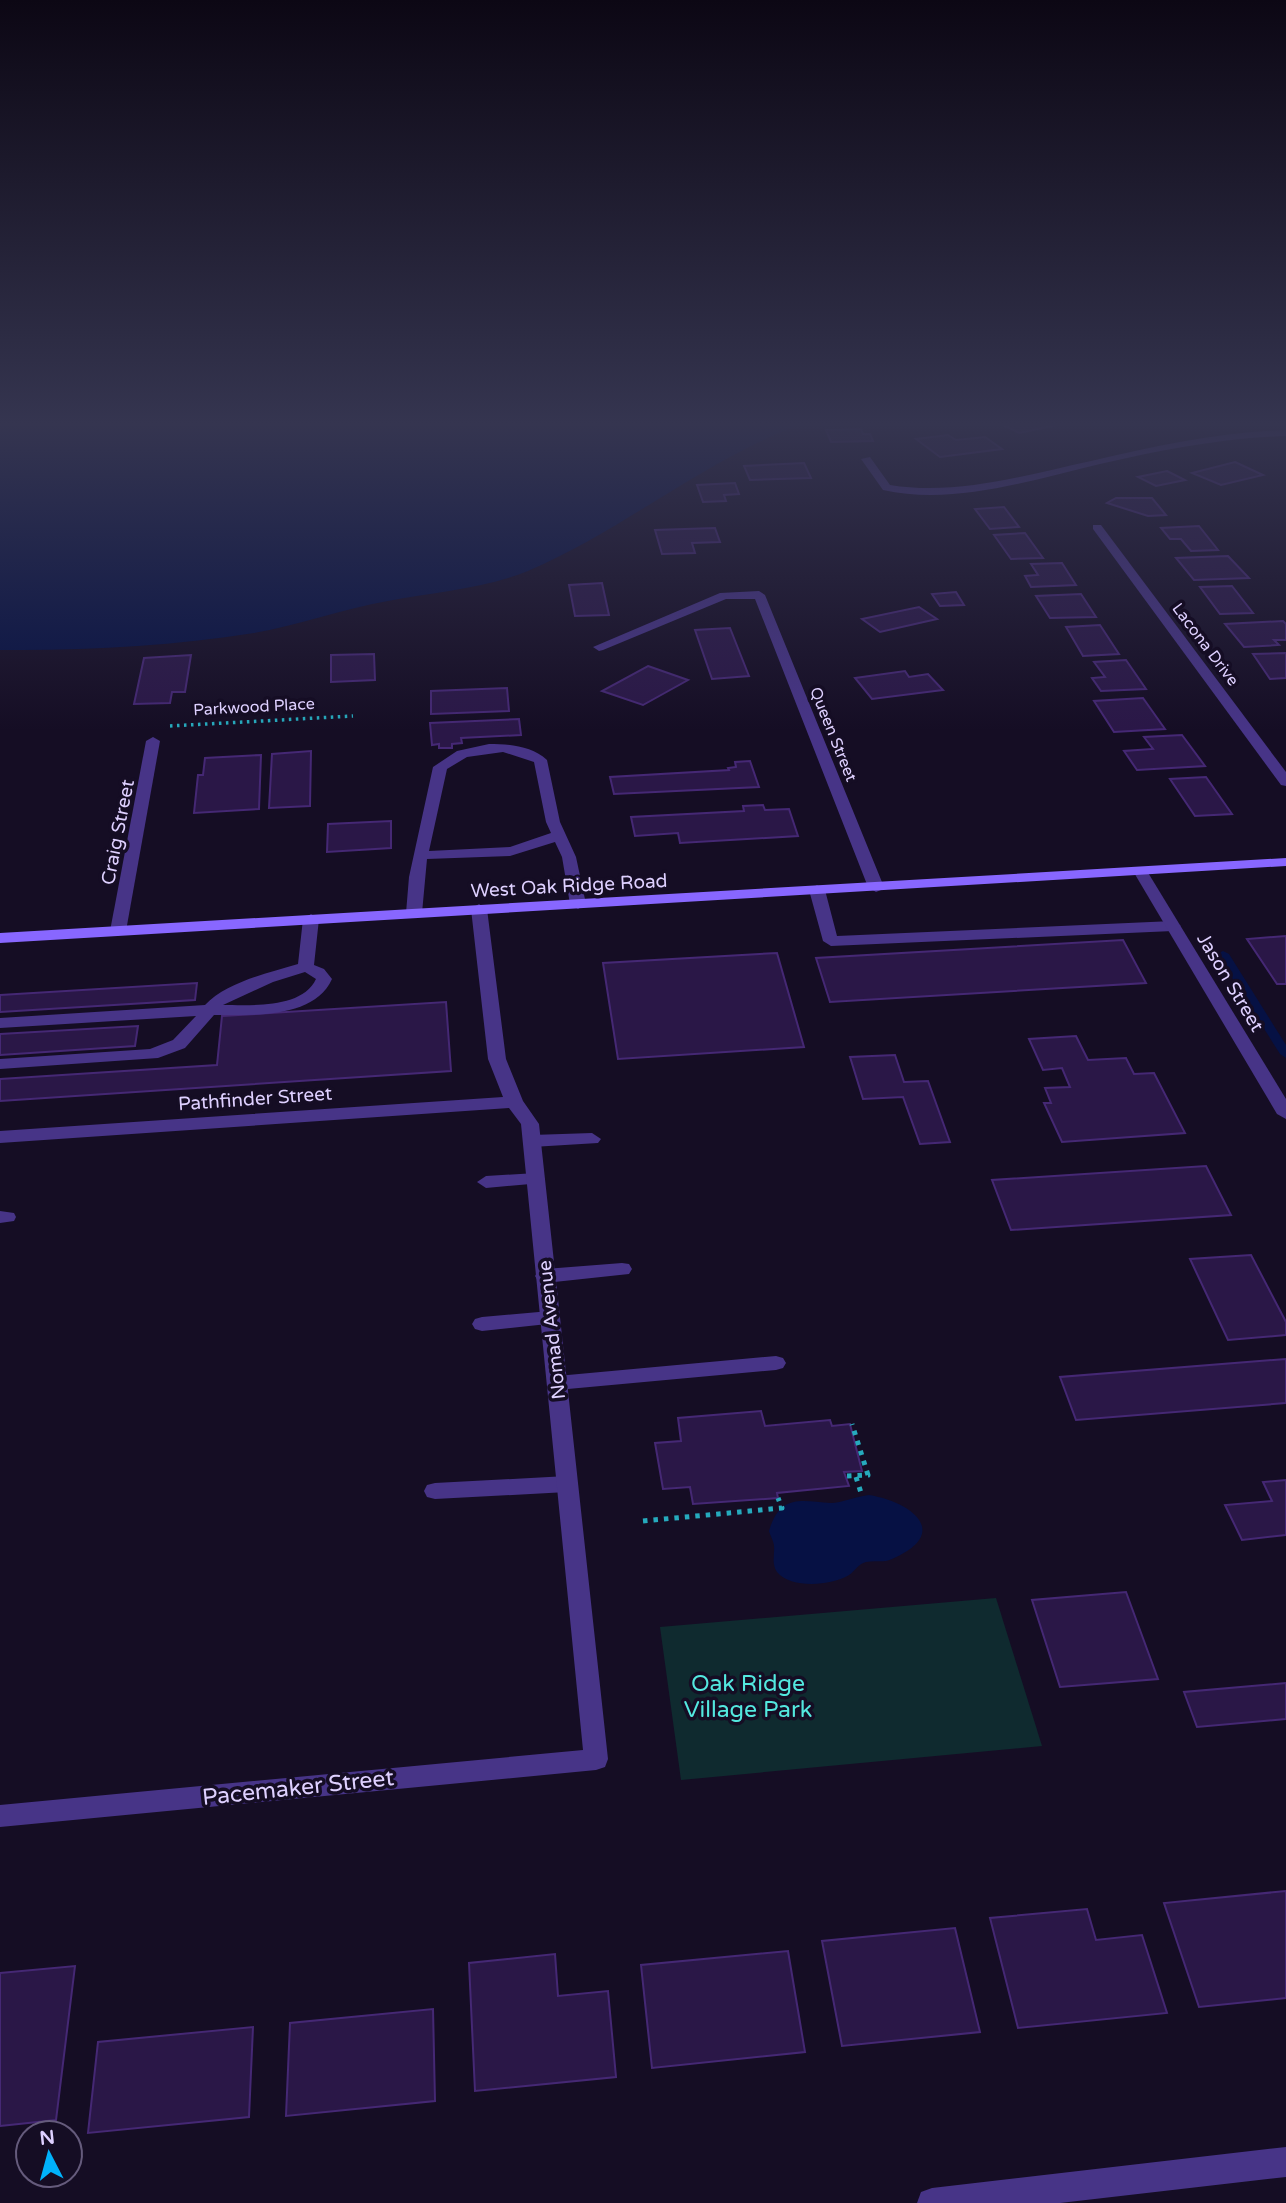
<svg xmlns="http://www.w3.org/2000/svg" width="1286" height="2203" viewBox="0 0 1286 2203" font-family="'Varela Round',sans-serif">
<rect width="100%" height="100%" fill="#150d24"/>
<polygon fill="#0f2a2f" points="996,1598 1042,1746 681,1780 660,1627"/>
<g fill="#061144">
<path d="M0,423H804C705,459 624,530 528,571C484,589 434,592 388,601C343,609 299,625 254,633C170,646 85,651 0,650Z"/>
<path d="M869,1495C912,1502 952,1533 892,1559C884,1563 875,1560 866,1562C858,1564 855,1571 849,1575C831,1586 791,1589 777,1572C771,1563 775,1554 774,1546C774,1542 770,1535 769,1531C780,1493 802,1501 831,1503C841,1503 857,1496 869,1495Z"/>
</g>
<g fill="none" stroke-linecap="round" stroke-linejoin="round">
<polygon fill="#061144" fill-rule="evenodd" points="1223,951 1229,954 1286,1045 1286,1058 1280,1054 1217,954"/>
</g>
<g fill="#2a1747" stroke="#452874" stroke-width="2">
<polygon points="1000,423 1046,423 1052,426 1019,433"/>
<polygon points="861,429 863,434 870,434 873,441 831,442 826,430"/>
<polygon points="948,435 956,440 985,437 1002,449 940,457 916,439"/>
<polygon points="1235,462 1263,475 1221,485 1192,473"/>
<polygon points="804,463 811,478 750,480 744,466"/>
<polygon points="1167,471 1185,480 1156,486 1138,477"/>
<polygon points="735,483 739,494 724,495 726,501 703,502 697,485"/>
<polygon points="1116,498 1152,498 1166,515 1148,516 1107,503"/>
<polygon points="1004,507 1019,527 990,529 975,509"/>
<polygon points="1199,526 1218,550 1191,551 1181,539 1170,539 1161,528"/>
<polygon points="715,528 720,542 692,543 695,553 662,554 655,530"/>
<polygon points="1025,533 1043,558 1011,559 994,535"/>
<polygon points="1228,556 1249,578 1194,580 1176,558"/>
<polygon points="1062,563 1076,585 1031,587 1025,576 1038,575 1031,564"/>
<polygon points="602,583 609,615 575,616 569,585"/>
<polygon points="1232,586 1253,613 1220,614 1200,587"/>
<polygon points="956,592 964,605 940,606 932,594"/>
<polygon points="1081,594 1096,617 1050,618 1036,596"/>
<polygon points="919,607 937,619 880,632 862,619"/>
<polygon points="1283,621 1286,624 1286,640 1274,640 1279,645 1244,647 1225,624"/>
<polygon points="1100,625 1119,654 1083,656 1066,627"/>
<polygon points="730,628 749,676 712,679 695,630"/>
<polygon points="1286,653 1286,678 1270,679 1253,654"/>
<polygon points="374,654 375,680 331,682 331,655"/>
<polygon points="191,655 185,692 172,692 170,703 134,704 144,658"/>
<polygon points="1126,660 1146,689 1101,691 1092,678 1105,677 1094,662"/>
<polygon points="648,666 688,680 643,705 602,691"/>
<polygon points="905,671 909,677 928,674 943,690 872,699 855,678"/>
<polygon points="507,688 509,711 431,714 431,691"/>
<polygon points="1143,698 1165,729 1114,732 1094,701"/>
<polygon points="519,719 521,735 461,738 462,743 452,744 452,748 439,748 439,744 432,745 430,723"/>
<polygon points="1182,735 1205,766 1137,770 1124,751 1153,749 1144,737"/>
<polygon points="311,751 310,806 269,808 272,754"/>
<polygon points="261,755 259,809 194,813 198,775 203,775 205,758"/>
<polygon points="750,761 759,787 614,794 610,777 729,770 728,768 736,767 735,762"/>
<polygon points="1206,777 1232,814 1195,816 1170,779"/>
<polygon points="763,805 765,810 789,809 798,836 680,843 678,833 635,836 631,817 744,811 743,806"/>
<polygon points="391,821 391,848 327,852 328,824"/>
<polygon points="1286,936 1286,984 1277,984 1247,939"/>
<polygon points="1123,940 1146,983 830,1002 816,958"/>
<polygon points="777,953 804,1047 618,1059 603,963"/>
<polygon points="197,983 195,1000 0,1012 0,995"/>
<polygon points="446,1002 451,1071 0,1101 0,1079 217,1065 222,1016"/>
<polygon points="138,1026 135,1046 0,1055 0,1034"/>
<polygon points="1076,1036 1088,1060 1126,1058 1134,1074 1154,1073 1185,1133 1062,1142 1044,1103 1051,1103 1045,1088 1070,1087 1062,1068 1043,1070 1029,1039"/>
<polygon points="895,1055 904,1082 928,1081 950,1142 920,1144 903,1097 863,1099 850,1057"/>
<polygon points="1206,1166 1231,1215 1011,1230 992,1180"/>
<polygon points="1251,1255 1286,1322 1286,1335 1228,1340 1190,1259"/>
<polygon points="1286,1359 1286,1403 1076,1420 1060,1377"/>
<polygon points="761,1411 765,1426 830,1420 832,1426 850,1424 862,1471 844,1472 849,1486 777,1493 778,1498 693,1504 690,1487 663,1489 655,1443 681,1441 678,1418"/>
<polygon points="1286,1480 1286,1535 1242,1540 1225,1505 1272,1501 1263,1482"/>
<polygon points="1126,1592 1158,1679 1060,1687 1032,1600"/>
<polygon points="1286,1683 1286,1719 1197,1727 1184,1692"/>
<polygon points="1286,1891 1286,1998 1199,2007 1164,1903"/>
<polygon points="1087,1909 1096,1940 1142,1935 1167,2013 1018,2028 990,1918"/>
<polygon points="955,1928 980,2032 842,2046 822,1941"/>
<polygon points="788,1951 805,2052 652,2068 641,1965"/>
<polygon points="555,1954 558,1996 608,1991 616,2077 475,2091 469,1963"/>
<polygon points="75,1966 56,2120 0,2126 0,1973"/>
<polygon points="433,2009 435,2101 286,2116 290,2023"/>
<polygon points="253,2027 249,2117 88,2133 98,2042"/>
</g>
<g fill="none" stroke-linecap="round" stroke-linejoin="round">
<polyline stroke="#26aabd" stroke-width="3.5" stroke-dasharray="2.5 4.5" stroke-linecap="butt" points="170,726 353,716"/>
<g stroke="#26aabd" stroke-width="5" stroke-dasharray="4.5 6" stroke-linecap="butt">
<polyline points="847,1476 868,1475 852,1424"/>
<polyline points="856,1477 862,1496"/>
<polyline points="643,1521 782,1508 778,1498"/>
</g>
<g fill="#473487" fill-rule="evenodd">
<path d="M489,744C509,744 532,746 547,760L560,822L576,857L586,904L578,909L570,904L562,857L555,842L510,856L427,859L422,913L414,918L409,916L406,913L409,877L433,767L457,751ZM503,752L534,762L546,822L551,833L510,847L429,851L447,769L467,757Z"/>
<polygon points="817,885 825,890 837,936 1173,921 1181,926 1173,931 831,946 823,941 809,890"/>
<path d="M311,914L319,919L314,965L324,969L332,979C314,1019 252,1015 214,1015L185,1048L158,1058L0,1069V1059L150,1049L173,1040L196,1016L0,1028V1018L205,1005C227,982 268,973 298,964L303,919ZM305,972L316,979C302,1009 251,1005 223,1005L273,982Z"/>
<polygon points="592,1133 601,1139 598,1143 532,1147 523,1141 532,1135"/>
<polygon points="536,1173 545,1179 542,1183 486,1188 477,1182 486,1176"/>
<polygon points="0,1211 14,1213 16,1217 14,1221 0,1223"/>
<polygon points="622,1263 629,1264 632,1269 629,1274 545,1283 538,1281 535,1276 538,1271 545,1269"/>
<polygon points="550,1311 557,1313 560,1318 557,1323 482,1331 475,1329 472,1324 475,1319 482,1317"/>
<polygon points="776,1356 783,1358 786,1363 783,1368 776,1370 557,1390 550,1388 547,1383 550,1378 557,1376"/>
<polygon points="567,1476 575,1478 578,1484 575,1490 567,1492 435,1499 427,1497 424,1491 427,1485 435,1483"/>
</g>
<g fill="#473487" fill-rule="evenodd">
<path d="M1286,430V436C1223,438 1162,450 1100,464C1031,480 954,506 883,490L861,459L870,457L890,485C957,496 1026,475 1091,461C1156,446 1219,432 1286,430Z"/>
<polygon points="1093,525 1101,525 1286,772 1286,786 1281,785 1093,529"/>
<polygon points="759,591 765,595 884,887 881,890 876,892 868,887 755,599 726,599 603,650 599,651 593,647 720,593"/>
<polygon points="153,737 160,741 126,931 118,936 110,931 146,741"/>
<polygon points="479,904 487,909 506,1059 523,1101 539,1124 608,1759 605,1767 596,1770 0,1827 0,1805 583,1750 521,1124 509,1108 0,1143 0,1131 503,1097 488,1059 471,909"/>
<polygon points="1286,2147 1286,2177 1060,2203 917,2203 921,2192 932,2188"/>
</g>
<polygon fill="#473487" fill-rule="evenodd" points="1140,867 1147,871 1286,1099 1286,1119 1277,1114 1133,871"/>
<polygon fill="#8867ff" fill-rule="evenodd" points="1286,858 1286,866 0,943 0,933"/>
</g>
<linearGradient id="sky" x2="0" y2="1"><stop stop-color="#0c0714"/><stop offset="0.58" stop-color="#353550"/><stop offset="1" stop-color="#353550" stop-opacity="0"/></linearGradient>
<rect width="1286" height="731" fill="url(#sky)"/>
<g text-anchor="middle" stroke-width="7" stroke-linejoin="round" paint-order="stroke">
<g font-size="16" fill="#ded0ff" stroke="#150d24">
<text transform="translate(1206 644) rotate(53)" y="6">Lacona Drive</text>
<text transform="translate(254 706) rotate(-3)" y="6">Parkwood Place</text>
<text transform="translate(834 734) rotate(68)" y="6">Queen Street</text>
</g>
<g font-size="19" fill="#ded0ff" stroke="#150d24">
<text transform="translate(117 832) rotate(-79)" y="7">Craig Street</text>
<text transform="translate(569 885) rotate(-3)" y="7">West Oak Ridge Road</text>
<text transform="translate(1231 982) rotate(59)" y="7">Jason Street</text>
<text transform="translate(255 1098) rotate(-4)" y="7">Pathfinder Street</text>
<text transform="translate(551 1330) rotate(-96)" y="7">Nomad Avenue</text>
</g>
<g font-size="23" fill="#53e8df" stroke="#150d24">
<text x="748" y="1691">Oak Ridge<tspan x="748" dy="26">Village Park</tspan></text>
</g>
<g font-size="23" fill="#ded0ff" stroke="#150d24">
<text transform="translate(298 1787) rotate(-6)" y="8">Pacemaker Street</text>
</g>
</g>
<g transform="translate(49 2154) rotate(354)"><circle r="33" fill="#150d24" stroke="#655b7c" stroke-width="2"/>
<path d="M0-5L12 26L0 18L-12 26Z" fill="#00b2fb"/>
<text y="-10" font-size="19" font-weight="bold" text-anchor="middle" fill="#ded0ff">N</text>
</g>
</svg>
